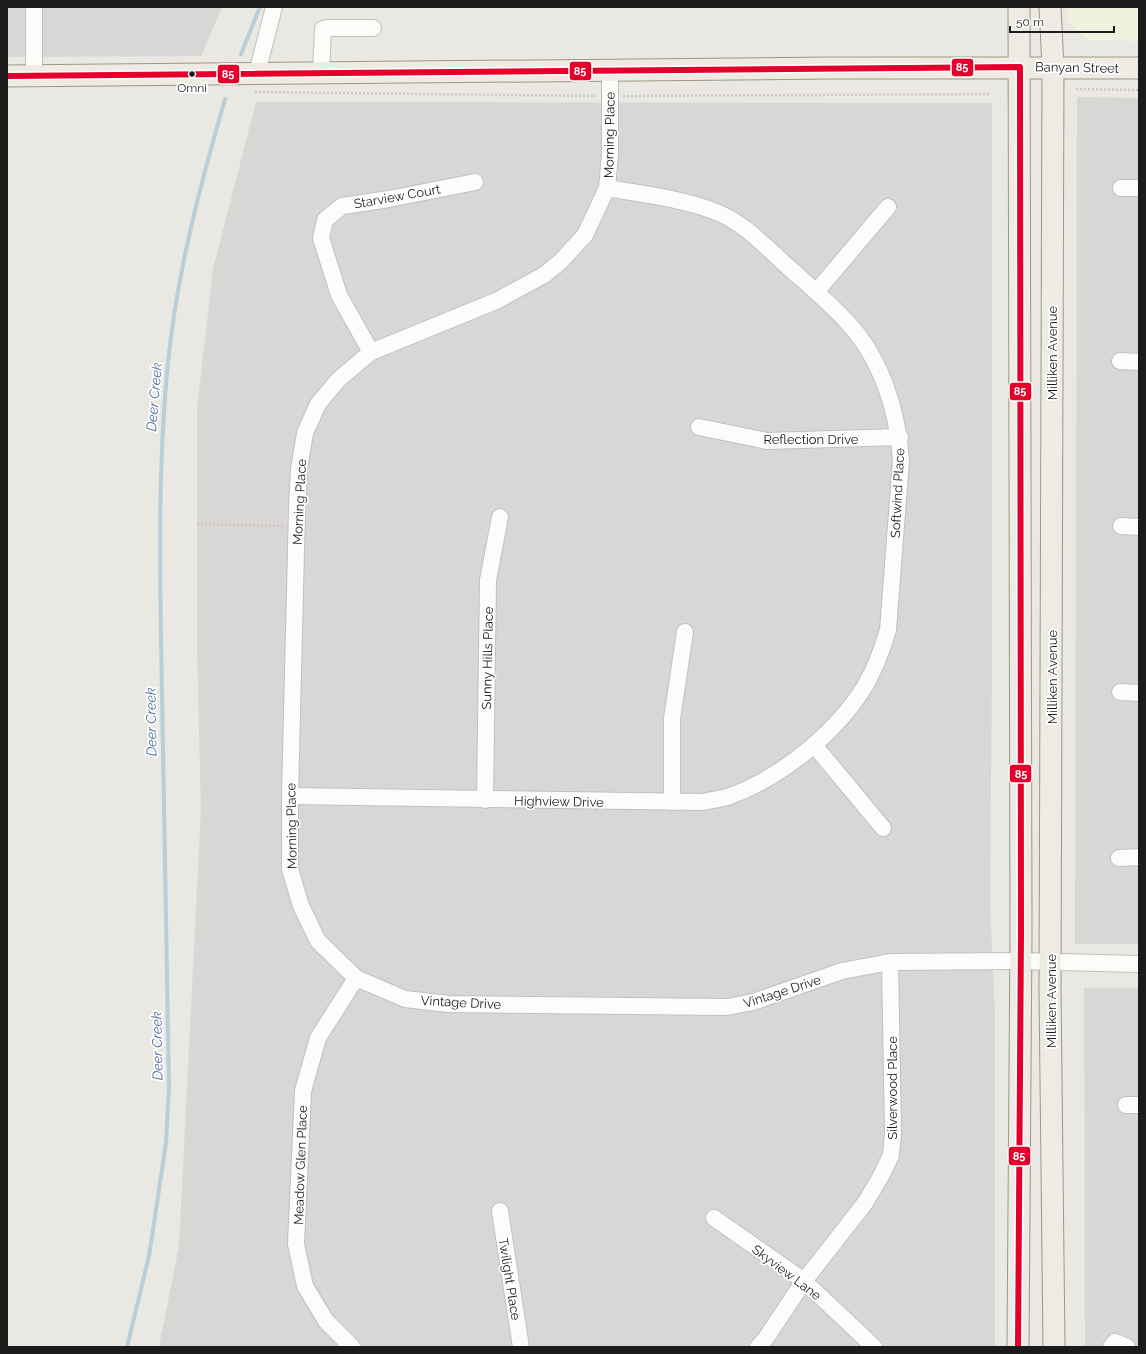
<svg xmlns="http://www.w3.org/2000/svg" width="1146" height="1354" viewBox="0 0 1146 1354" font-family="Raleway,sans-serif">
<rect width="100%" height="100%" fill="#e9e8e3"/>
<g fill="#d8d7d5">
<polygon points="7,7 222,7 201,56 7,57"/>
<polygon points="1077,97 1139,98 1139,944 1075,944"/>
<polygon points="256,102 992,103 992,663 990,907 995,1014 995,1347 159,1347 179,1246 201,810 197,648 197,409 213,269"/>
<polygon points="1084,988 1139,988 1139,1347 1085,1347"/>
</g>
<polygon fill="#f0f2de" points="1068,7 1139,7 1139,41 1088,40 1068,22"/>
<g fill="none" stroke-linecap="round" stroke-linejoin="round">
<g stroke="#b9ced9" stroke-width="4">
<polyline points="241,54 260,7"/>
<path d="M127,1347L149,1256L166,1143L169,1088C166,956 164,824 162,693C160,583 157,472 168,363C177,272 200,186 225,99"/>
</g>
<g stroke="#c0c0be" stroke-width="18">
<g id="minor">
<polyline points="34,7 34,75"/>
<polyline points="610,70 610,154 607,188 585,235 560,262 544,275 496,301 371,352 338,380 318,404 305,433 299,469 297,509 290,796 290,869 301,906 318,941 356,978 405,999 448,1004 727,1007 753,1002 842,971 890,962 1020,961 1139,964"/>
<polyline points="257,73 274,7"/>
<polyline points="321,73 323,29 327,28 373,28"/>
<polyline points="1121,188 1139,188"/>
<polyline points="816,292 888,207"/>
<polyline points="371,352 339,295 321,238 325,220 342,206 389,199 475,182"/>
<polyline points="1120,361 1139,362"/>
<polyline points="699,427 767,441 900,437"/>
<polyline points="1121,526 1139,527"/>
<polyline points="1120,692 1139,693"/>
<polyline points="814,745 883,828"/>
<path d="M290,796L703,802C712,800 722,799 730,796C782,777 836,733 865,686C875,669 882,650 888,630L901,461C898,412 882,360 848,323C829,302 807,284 786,265C763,244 741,220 711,210C678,198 642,194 607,188"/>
<polyline points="485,800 488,580 500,517"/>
<polyline points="672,802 672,719 685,632"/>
<polyline points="1119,858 1139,857"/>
<polyline points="1126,1105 1139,1105"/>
<polyline points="500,1211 521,1347"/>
<polyline points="714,1218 804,1281 874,1347"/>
<polyline points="352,1347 326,1321 305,1286 296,1244 303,1091 318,1038 356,978"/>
<polyline points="758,1347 766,1338 804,1281 865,1203 881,1176 891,1155 893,1133 890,962"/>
<polyline points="1111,1347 1115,1342 1127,1347"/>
</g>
</g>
<g stroke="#9d9883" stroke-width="23">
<g id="major">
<polyline points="1050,7 1053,67 1050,990 1054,1347"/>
<polyline points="7,76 830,68 1139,68"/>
<polyline points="1018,1347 1021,933 1019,7"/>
</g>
</g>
<g stroke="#cfc6c3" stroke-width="2.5" stroke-dasharray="2 2" stroke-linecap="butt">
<polyline points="1076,89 1139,90"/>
<polyline points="255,92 596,96"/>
<polyline points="623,96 989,94"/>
<polyline points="197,524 283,526"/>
</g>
<use href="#minor" stroke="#fcfcfb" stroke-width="16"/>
<use href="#major" stroke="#eeebe4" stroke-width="21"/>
<g stroke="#fff" stroke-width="9">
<polyline id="bus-1" points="7,76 1020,67 1021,933 1018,1347"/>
</g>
<use href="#bus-1" stroke="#e4002b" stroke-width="6"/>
</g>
<circle fill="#1b1b1b" stroke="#fff" stroke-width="1.5" cx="192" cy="74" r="3.5"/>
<g text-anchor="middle" stroke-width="3.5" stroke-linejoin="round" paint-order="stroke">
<g font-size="12" fill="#1b1b1b" stroke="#fff">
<text x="192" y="92">Omni</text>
</g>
<g font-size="13" fill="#1b1b1b" stroke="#fff">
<text transform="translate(1077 67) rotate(1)" y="5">Banyan Street</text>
<text transform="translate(609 135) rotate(-89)" y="5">Morning Place</text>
<text transform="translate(397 196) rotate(-10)" y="5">Starview Court</text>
<text transform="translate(1052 353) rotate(-90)" y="5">Milliken Avenue</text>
<text x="811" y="444">Reflection Drive</text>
<text transform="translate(897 493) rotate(-87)" y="5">Softwind Place</text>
<text transform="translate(299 502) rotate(-87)" y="5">Morning Place</text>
<text transform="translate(487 658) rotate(-89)" y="5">Sunny Hills Place</text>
<text transform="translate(1052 677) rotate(-90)" y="5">Milliken Avenue</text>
<text transform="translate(559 801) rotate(1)" y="5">Highview Drive</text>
<text transform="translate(291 826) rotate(-91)" y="5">Morning Place</text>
<text transform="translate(782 991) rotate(-18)" y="5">Vintage Drive</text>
<text transform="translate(1051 1001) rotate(-90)" y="5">Milliken Avenue</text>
<text transform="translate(461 1002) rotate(3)" y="5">Vintage Drive</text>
<text transform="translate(892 1088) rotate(-90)" y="5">Silverwood Place</text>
<text transform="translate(300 1165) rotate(-88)" y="5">Meadow Glen Place</text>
<text transform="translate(787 1272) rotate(37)" y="5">Skyview Lane</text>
<text transform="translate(510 1279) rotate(81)" y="5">Twilight Place</text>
</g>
<g font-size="14" font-style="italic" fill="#526da0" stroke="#fff">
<text transform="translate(154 397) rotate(-85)" y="5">Deer Creek</text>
<text transform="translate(151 722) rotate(-91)" y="5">Deer Creek</text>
<text transform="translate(157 1046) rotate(-91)" y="5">Deer Creek</text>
</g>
</g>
<g stroke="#fff" stroke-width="1.5">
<rect x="951" y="58" width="23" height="19" rx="4" fill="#e4002b"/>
<rect x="569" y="61" width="23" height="20" rx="4" fill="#e4002b"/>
<rect x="217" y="64" width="23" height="20" rx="4" fill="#e4002b"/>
<rect x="1009" y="382" width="23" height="19" rx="4" fill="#e4002b"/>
<rect x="1009" y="764" width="23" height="19" rx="4" fill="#e4002b"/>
<rect x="1008" y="1146" width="23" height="20" rx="4" fill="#e4002b"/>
</g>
<g font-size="11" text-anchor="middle" font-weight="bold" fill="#fff">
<text x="962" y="71">85</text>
<text x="580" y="75">85</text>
<text x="228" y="78">85</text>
<text x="1020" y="395">85</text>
<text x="1021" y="778">85</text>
<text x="1019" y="1160">85</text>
</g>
<rect width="1146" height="1354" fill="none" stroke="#1b1b1b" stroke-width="16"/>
<path d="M1010 26v6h104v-6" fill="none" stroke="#1b1b1b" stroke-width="2"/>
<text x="1016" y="26" font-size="12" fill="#1b1b1b" stroke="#ffffff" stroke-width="3" paint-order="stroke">50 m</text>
</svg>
